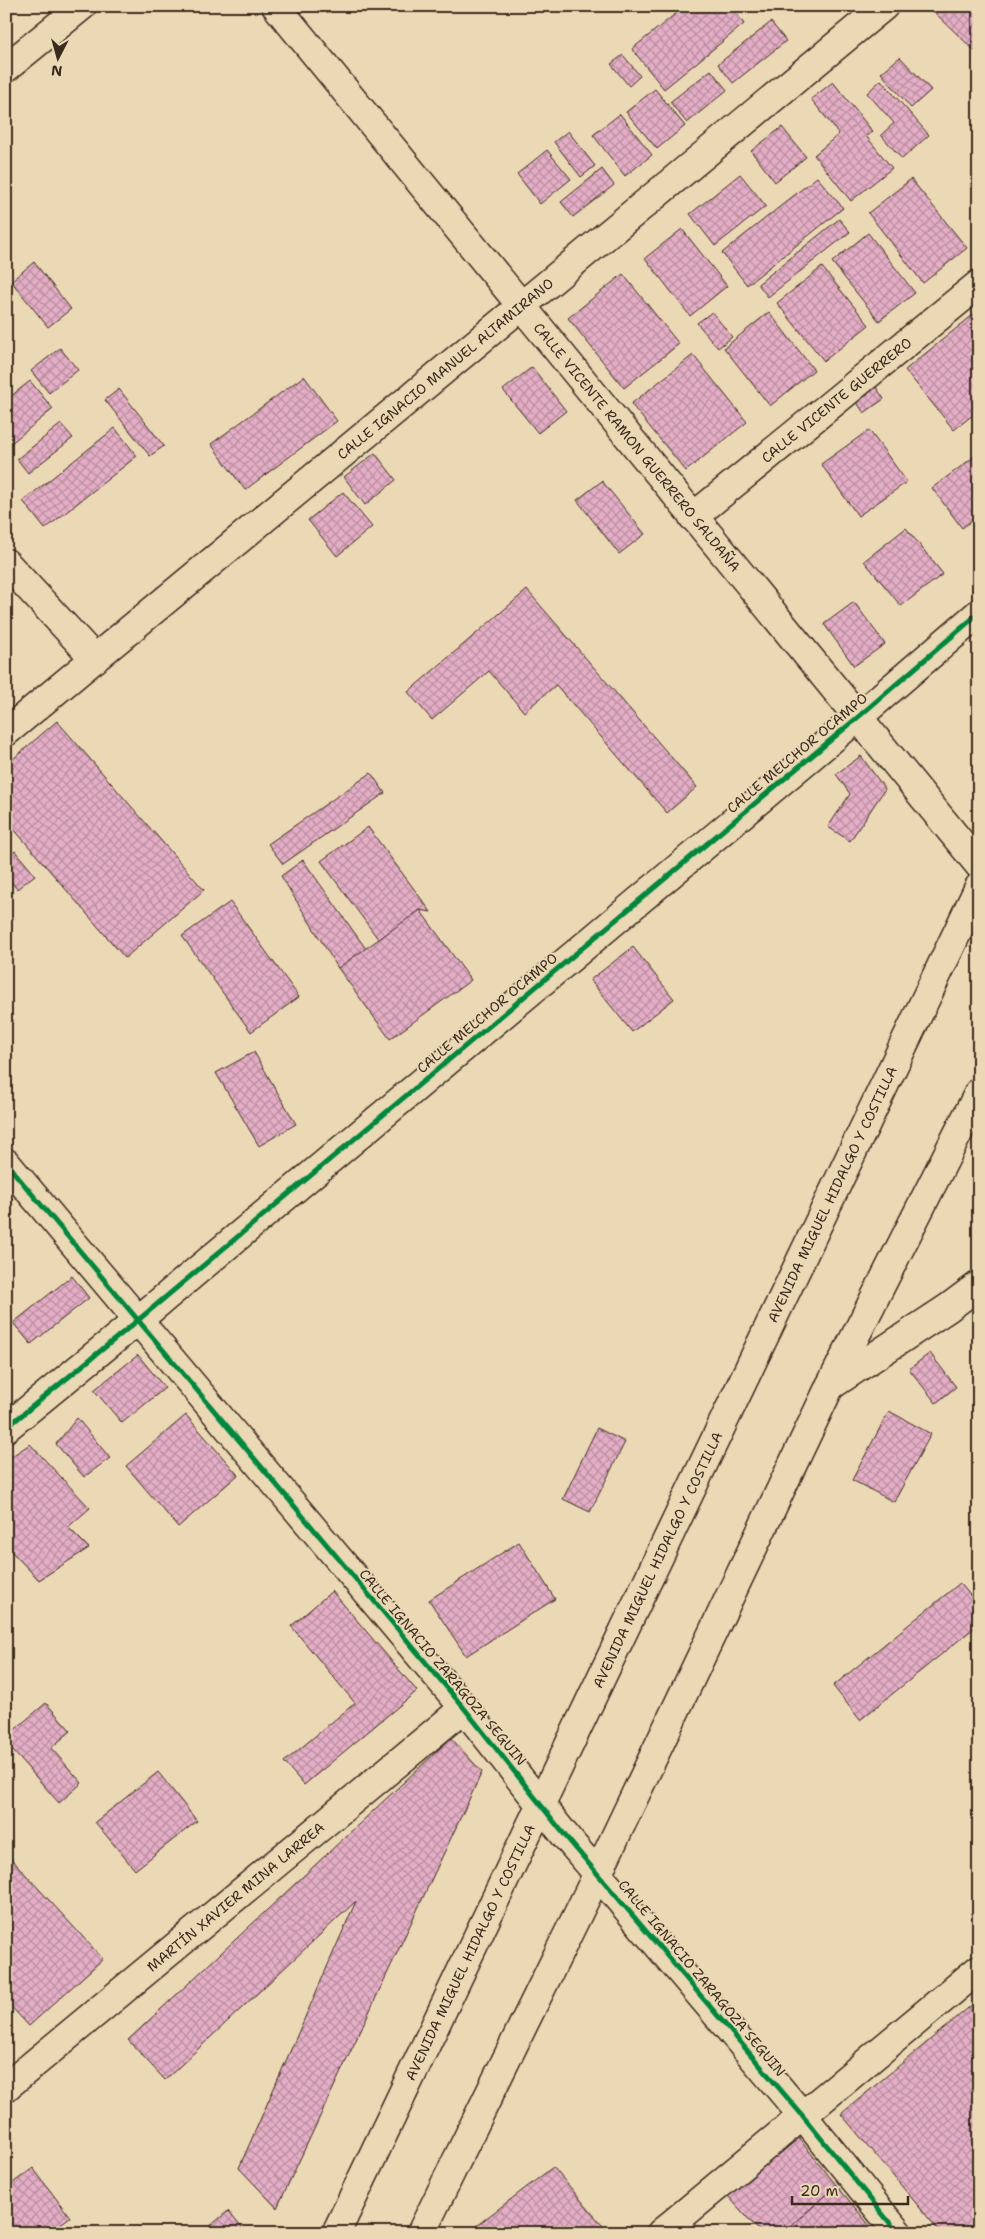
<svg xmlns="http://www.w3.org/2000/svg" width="985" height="2239" viewBox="0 0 985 2239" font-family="'Shantell Sans',sans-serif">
<defs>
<pattern id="building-cross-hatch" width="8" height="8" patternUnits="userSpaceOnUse" patternTransform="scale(1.25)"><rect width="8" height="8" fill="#e4aec6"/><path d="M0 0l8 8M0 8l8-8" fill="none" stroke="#ba8ea0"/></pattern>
</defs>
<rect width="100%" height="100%" fill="#ebd9b6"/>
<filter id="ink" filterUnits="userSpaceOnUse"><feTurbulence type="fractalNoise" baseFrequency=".02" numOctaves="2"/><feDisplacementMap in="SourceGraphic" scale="10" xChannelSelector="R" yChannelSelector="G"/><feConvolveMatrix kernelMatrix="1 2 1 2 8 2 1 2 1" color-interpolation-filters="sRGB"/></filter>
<g filter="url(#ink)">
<g fill="url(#building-cross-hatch)" stroke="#3b2a1e">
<polygon points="392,6 438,6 437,12 392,9"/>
<polygon points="685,6 741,6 735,11 744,24 664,89 632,49"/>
<polygon points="940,6 979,6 979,55 934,12"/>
<polygon points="771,22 786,41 733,83 718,64"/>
<polygon points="623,55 640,76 629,86 611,64"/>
<polygon points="900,57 931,90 911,108 881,73"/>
<polygon points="711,70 727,90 687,123 670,102"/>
<polygon points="881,80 929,135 902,159 881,135 894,123 867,93"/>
<polygon points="833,82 873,132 866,136 892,168 851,201 814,155 839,134 811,99"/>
<polygon points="655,89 685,126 657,149 626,112"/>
<polygon points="620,114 652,155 625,176 593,135"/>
<polygon points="782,127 806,157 775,182 751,151"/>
<polygon points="568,131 595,166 581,177 554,142"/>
<polygon points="547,150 571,179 540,204 517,174"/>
<polygon points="602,169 614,185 573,217 561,202"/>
<polygon points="740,174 766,206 715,246 690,214"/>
<polygon points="817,177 843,208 747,285 722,253"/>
<polygon points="911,179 967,248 923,283 868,213"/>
<polygon points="839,219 850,232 768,297 758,284"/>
<polygon points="682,229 727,286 690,316 645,258"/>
<polygon points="868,233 915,293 879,321 832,262"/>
<polygon points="34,262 71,309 48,327 11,281"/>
<polygon points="822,267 869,325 824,361 777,303"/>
<polygon points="623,274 679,344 624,388 568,318"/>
<polygon points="979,310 979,410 954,430 905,370"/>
<polygon points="712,312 732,337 718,348 697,323"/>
<polygon points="769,312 814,370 770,406 724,348"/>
<polygon points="60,348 78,370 49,393 31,371"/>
<polygon points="693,355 747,422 686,471 631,404"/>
<polygon points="532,367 566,411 538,433 503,390"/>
<polygon points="304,376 337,421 245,490 211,444"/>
<polygon points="30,381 53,409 10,444 6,439 6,400"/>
<polygon points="872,381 884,399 864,413 852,395"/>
<polygon points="119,389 164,446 150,456 105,400"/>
<polygon points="61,424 73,438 28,473 17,459"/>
<polygon points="115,428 137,456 45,529 23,501"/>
<polygon points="869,430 907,482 858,516 821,464"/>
<polygon points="375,453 396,480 365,505 344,477"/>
<polygon points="979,453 979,525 974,519 962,528 932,488"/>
<polygon points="602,481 645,534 619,554 577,500"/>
<polygon points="343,492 372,527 337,556 308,520"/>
<polygon points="906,528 943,574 901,606 864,561"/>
<polygon points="527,590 697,787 667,813 556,685 524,712 489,671 432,720 408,692"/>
<polygon points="854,602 885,644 854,666 824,624"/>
<polygon points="57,721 204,890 125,958 6,820 6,765"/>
<polygon points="861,756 885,789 850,841 828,827 850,794 836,774"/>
<polygon points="371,773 385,793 283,864 268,844"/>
<polygon points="368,827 431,912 420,910 384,947 321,861"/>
<polygon points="15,851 35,875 17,889 6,876 6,857"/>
<polygon points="303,860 371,956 338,968 281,876"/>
<polygon points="230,902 299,997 251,1032 182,936"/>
<polygon points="420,910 471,980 390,1039 338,968"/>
<polygon points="633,947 674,999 632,1032 590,980"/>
<polygon points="254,1052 296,1124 259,1146 216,1073"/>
<polygon points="72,1276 89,1298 31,1344 13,1323"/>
<polygon points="930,1353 956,1387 936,1403 909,1369"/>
<polygon points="138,1355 165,1388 122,1423 94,1390"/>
<polygon points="889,1411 931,1434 894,1502 852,1480"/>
<polygon points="186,1415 238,1475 178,1527 126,1466"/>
<polygon points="77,1418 110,1458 84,1477 56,1444"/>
<polygon points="597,1428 625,1442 590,1512 563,1499"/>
<polygon points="30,1444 90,1508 68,1527 89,1548 39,1580 6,1546 6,1460"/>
<polygon points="519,1542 555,1599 466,1656 429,1600"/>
<polygon points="960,1583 979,1606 979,1624 860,1720 833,1686"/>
<polygon points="332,1591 417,1691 304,1785 284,1762 355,1703 291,1626"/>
<polygon points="46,1703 71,1731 51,1748 82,1783 59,1803 6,1743 6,1737"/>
<polygon points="451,1738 482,1772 277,2208 239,2168 356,1901 165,2080 128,2040"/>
<polygon points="158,1772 197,1821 135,1870 95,1822"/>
<polygon points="6,1853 103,1959 29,2026 6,2001"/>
<polygon points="979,1999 979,2089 975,2092 979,2096 979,2233 941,2233 841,2114"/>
<polygon points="797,2136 837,2186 782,2233 761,2233 728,2196"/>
<polygon points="553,2167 607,2231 604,2233 467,2233"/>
<polygon points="33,2168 70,2217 49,2233 6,2233 6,2188"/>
<polygon points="837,2186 875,2232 782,2233"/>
<polygon points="228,2211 246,2233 202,2233"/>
</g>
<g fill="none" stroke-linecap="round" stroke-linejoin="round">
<g stroke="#3b2a1e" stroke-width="31">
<g id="street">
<path id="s1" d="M276,6L979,865"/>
<polyline points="6,68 82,6"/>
<path id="s2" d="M693,517L979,284"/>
<polyline points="6,563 95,659"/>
<path id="s3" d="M6,732L884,6"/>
<polyline points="6,1163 464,1708 567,1838 802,2115 898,2233"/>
<polyline points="830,1386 948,1308 979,1285"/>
<polyline points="6,1428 137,1321 857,718 979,613"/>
<path id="s4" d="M6,2087L464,1708"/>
<polyline points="661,2233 979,1969"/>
</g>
</g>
<g stroke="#3b2a1e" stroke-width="31">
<g id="secondary">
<path id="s5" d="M336,2233L979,887"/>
<polyline points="421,2233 598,1873 830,1386 979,1092"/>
</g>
</g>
<use href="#street" stroke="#ebd9b6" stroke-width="28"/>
<use href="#secondary" stroke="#ebd9b6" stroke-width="28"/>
<g stroke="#ebd9b6" stroke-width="8">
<g id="cycleway">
<polyline points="6,1163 464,1708 567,1838 802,2115 898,2233"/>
<polyline points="6,1428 137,1321 857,718 979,613"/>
</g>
</g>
<use href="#cycleway" stroke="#00873e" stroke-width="5"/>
</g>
</g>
<g text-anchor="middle" stroke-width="4" stroke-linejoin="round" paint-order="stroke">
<g font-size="14" fill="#3b2a1e" stroke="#ebd9b6">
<text dy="5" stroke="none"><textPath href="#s3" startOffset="570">CALLE IGNACIO MANUEL ALTAMIRANO</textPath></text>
<text dy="5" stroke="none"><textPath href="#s2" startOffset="185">CALLE VICENTE GUERRERO</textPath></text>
<text dy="5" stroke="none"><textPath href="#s1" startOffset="570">CALLE VICENTE RAMON GUERRERO SALDAÑA</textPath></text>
<text transform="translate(797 753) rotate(-40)" y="5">CALLE MELCHOR OCAMPO</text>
<text transform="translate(487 1013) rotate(-40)" y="5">CALLE MELCHOR OCAMPO</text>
<text dy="5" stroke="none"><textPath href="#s5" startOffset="1151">AVENIDA MIGUEL HIDALGO Y COSTILLA</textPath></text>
<text dy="5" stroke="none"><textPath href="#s5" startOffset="746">AVENIDA MIGUEL HIDALGO Y COSTILLA</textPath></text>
<text transform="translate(443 1667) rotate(50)" y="5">CALLE IGNACIO ZARAGOZA SEGUIN</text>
<text dy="5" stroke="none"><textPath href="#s4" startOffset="298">MARTÍN XAVIER MINA LARREA</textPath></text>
<text dy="5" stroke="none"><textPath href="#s5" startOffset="311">AVENIDA MIGUEL HIDALGO Y COSTILLA</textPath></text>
<text transform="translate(702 1978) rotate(50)" y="5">CALLE IGNACIO ZARAGOZA SEGUIN</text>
</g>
</g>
<rect width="985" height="2239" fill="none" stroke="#ebd9b6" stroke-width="25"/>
<rect x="12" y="12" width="960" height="2214" fill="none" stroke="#3b2a1e" stroke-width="2" filter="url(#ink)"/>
<g transform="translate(58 58) rotate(186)" stroke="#ebd9b6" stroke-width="4" paint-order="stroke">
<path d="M0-4L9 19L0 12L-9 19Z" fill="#3b2a1e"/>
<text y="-8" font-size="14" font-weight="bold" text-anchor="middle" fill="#3b2a1e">N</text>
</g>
<path d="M792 2196v8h116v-8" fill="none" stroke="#3b2a1e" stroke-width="2.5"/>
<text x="800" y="2196" font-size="15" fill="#3b2a1e" stroke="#ebd9b6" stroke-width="4" paint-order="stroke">20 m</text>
</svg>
